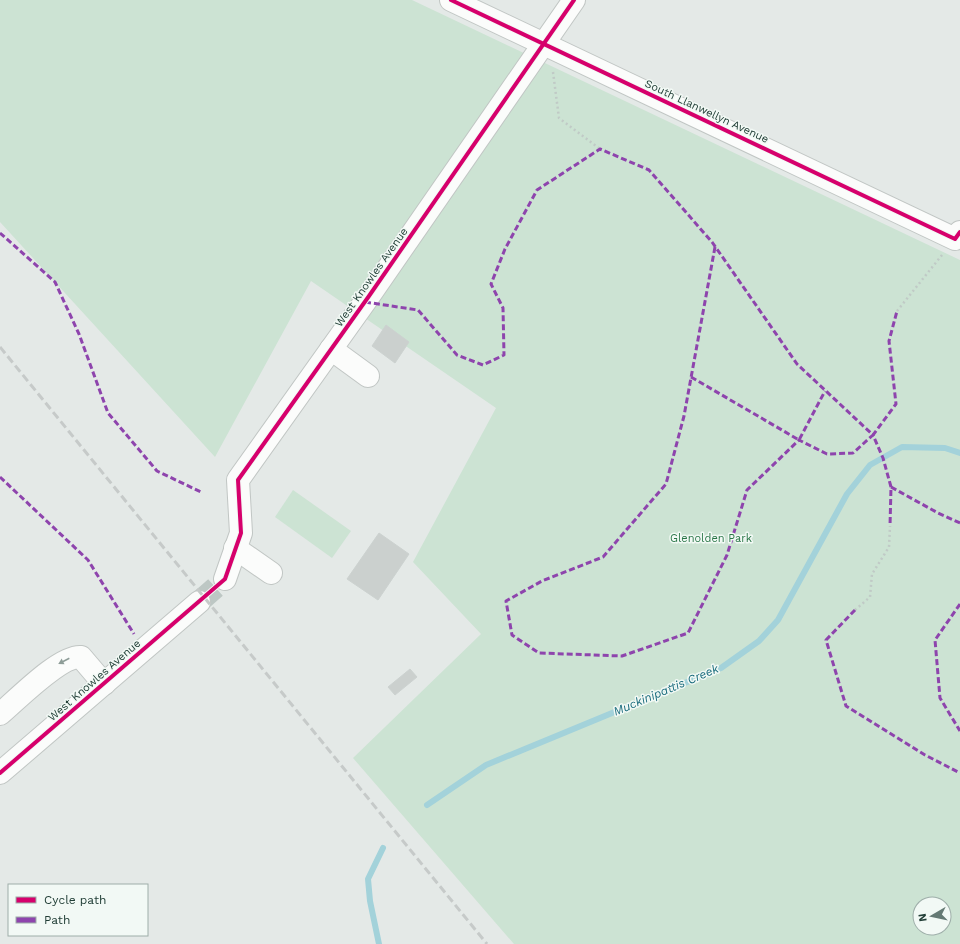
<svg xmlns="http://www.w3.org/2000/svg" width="960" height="944" viewBox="0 0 960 944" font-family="'Work Sans',sans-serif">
<rect width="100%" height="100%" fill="#e4e9e7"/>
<g fill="#cce3d3" fill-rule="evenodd">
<path d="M0,0H412L960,260V944H514L353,758L481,634L413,562L496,408L311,281L215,457L0,222ZM920,904H944V928H920Z"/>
<polygon points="293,490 351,531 332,558 275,517"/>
</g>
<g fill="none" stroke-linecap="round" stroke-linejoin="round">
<g stroke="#a3d2da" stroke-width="6">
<polyline points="427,805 486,765 721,668 759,641 778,620 847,494 870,465 902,447 945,448 960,453"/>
<polyline points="379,944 370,901 368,879 383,848"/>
</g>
</g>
<g fill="#cbd0ce" stroke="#ccd2d0">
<polygon points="386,325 409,342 395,363 372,346"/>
<polygon points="379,533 409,554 378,600 347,579"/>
<polygon points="410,669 417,677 395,695 388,687"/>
</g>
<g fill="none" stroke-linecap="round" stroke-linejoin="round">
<polyline stroke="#bdc7c4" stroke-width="22" stroke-dasharray="22 11" stroke-linecap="butt" points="199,602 225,579"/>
<g stroke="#c1c6c4" stroke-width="24">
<g id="minor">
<polyline points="451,0 955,239 960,232"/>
<polyline points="331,349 368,376"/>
<polyline points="235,548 271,573"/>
<polyline points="225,579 241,533 238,480 369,296 574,0"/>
<path d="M0,714C17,700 60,655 81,657L104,684"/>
<polyline points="0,773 199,602"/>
</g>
</g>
<g stroke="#c0cac6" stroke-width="2.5" stroke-dasharray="2 3" stroke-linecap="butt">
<polyline points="553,72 559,118 600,149"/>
<polyline points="897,311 942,255"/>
<polyline points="855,610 870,597 872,574 889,547 890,526"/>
</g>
<use href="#minor" stroke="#fbfcfb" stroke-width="22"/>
<polyline stroke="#c6cac9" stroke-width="3" stroke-dasharray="8 4" stroke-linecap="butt" points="0,347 487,944"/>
<g stroke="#8e44ad" stroke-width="3" stroke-dasharray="6 3" stroke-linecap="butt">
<polyline points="0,233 55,282 79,334 108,413 157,471 201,492"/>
<polyline points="715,247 684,416 666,484 603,557 542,581 506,601 512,635 539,653 622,656 688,633 727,555 747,490 799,440 827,454 853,453 873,435 883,458 891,487 890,526"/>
<polyline points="365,302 418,310 457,355 483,365 504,355 503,308 491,284 505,249 537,190 600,149 649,170 712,242 797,364 873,435 896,404 889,341 897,311"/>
<polyline points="691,377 799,440 825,391"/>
<polyline points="0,477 88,560 134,634"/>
<polyline points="891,487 938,513 960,523"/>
<polyline points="960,604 935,640 940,698 960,731"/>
<polyline points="855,610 826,640 846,706 925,755 960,773"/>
</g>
<g stroke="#f2f9f5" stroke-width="6">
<g id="cycleway">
<polyline points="451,0 955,239 960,232"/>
<polyline points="0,773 225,579 241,533 238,480 369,296 574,0"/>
</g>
</g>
<use href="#cycleway" stroke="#d6006c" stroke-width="4"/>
</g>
<defs><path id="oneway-solid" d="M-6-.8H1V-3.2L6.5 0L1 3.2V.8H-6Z"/></defs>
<use fill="#8e9d98" href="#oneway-solid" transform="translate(64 661) rotate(153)"/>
<g text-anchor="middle" stroke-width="3" stroke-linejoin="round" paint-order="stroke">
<g font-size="11" fill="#213e36" stroke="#f2f9f5">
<text transform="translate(707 111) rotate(25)" y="4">South Llanwellyn Avenue</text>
<text transform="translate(371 277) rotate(-55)" y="4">West Knowles Avenue</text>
<text transform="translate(94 680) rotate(-41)" y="4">West Knowles Avenue</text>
</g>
<g font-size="11" fill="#297647" stroke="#f2f9f5">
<text x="711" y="542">Glenolden Park</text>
</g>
<g font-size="12" font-style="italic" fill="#186b7c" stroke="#f2f9f5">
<text transform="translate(666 690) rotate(-23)" y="4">Muckinipattis Creek</text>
</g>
</g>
<rect x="8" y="884" width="140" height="52" fill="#f2f9f5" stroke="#9eaea9"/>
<rect x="16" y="897" width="20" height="6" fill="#d6006c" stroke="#9eaea9"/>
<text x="44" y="904" font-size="12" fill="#213e36">Cycle path</text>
<rect x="16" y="917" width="20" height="6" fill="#8e44ad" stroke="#9eaea9"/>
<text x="44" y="924" font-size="12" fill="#213e36">Path</text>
<g transform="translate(932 916) rotate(261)"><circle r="19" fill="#f2f9f5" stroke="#9eaea9"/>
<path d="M0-3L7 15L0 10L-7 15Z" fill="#657a74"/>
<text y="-6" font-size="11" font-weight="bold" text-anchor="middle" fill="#213e36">N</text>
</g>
</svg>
